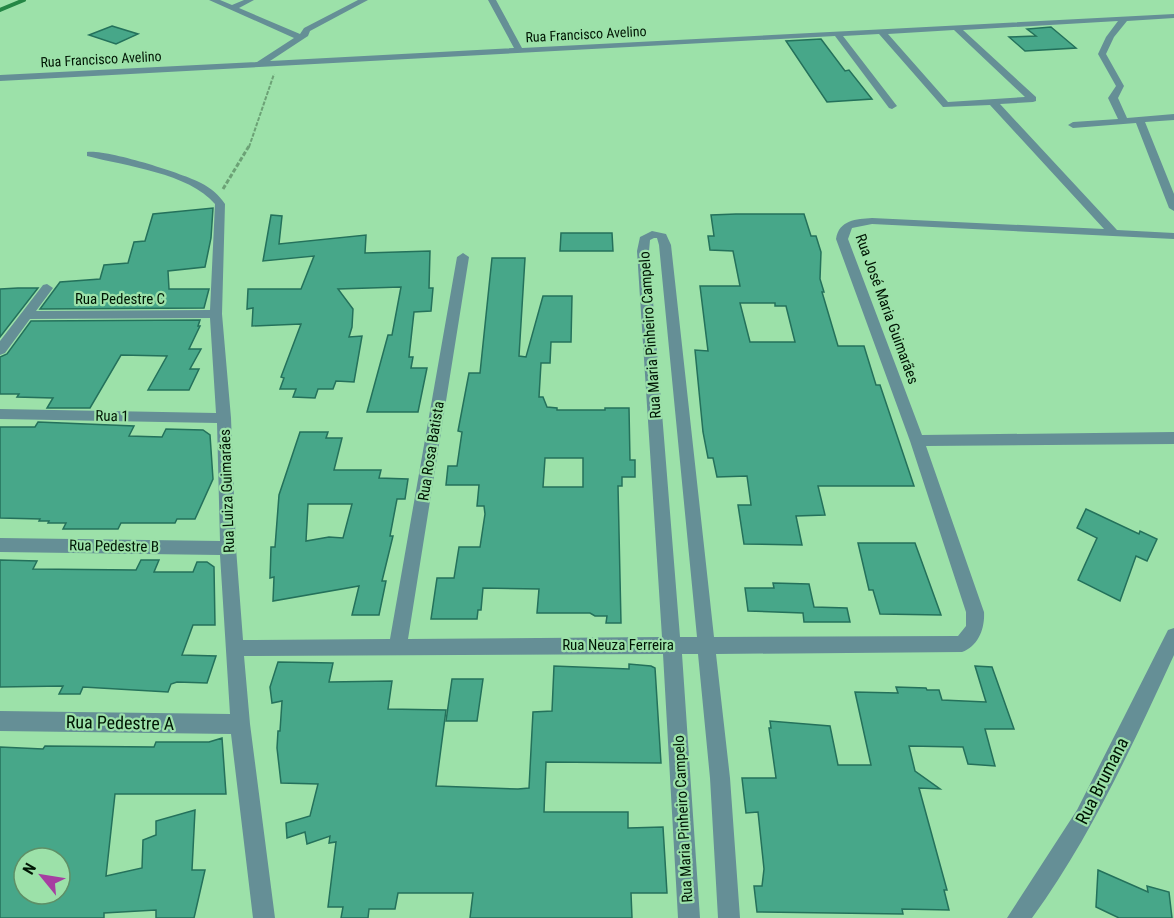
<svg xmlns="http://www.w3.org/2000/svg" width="1174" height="918" viewBox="0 0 1174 918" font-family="'Roboto Condensed',sans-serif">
<rect width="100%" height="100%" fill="#9ce1a9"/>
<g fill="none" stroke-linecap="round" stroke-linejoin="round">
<polyline stroke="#248745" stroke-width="4" points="0,10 24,0"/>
</g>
<g fill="#47a789" stroke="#24715b" stroke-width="1.5" fill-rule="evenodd">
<polygon points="112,26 138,34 116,44 89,35"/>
<polygon points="1051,27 1076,48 1025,51 1009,37 1036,36 1027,29"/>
<polygon points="821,39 845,71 849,70 872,99 827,102 786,41"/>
<polygon points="213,208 211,238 205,267 168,271 169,289 209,289 204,308 40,309 60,282 100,279 104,265 128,263 134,242 145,241 153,214"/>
<path d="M736,214H804L811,236H816L821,252L820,279L824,292H822L838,346H864L876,385H880L914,486H818L825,515L796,516L802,545L744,544L738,505H751L747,476L717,477L713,458H708L703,432L695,350L708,351L700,286H740L733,251L710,250L708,236H714L711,215ZM740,303H775V306H786L795,342H750Z"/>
<polygon points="271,215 282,216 279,244 366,235 365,253 430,251 429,288 433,288 431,311 414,312 409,357 413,357 411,368 427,368 418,412 367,412 388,335 392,335 401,287 338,289 353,309 352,327 349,337 362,336 354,382 336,381 333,389 318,389 315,398 293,397 296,389 280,389 284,378 281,377 301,324 252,326 253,308 247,309 248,289 301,289 314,256 263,261"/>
<polygon points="561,233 612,233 613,251 560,251"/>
<path d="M492,258H525L519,356L526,357L543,296H572L571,342H551L550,363H541L539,397H543L547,407L557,408V410H605V408H629L630,460H635V477H622V486H618L621,623H606L607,616H595L590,613H537L539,589L483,588L481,610H478L477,619H431L437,578H454L459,547H480L485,514L484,506H477L479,485H446L448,466H457L462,432L458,431L469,373H480ZM545,458H583V487H543Z"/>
<polygon points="18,288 38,288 0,337 0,289"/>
<polygon points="200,320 198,326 200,326 189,349 201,349 190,369 199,369 189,390 148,390 167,356 121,355 90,408 47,408 53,398 17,397 19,394 0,394 0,357 7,354 31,321"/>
<polygon points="38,422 134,426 129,436 162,437 166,429 203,430 210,435 213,479 195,519 177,519 175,523 121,523 118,529 63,529 66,523 48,523 49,521 39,521 40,519 0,518 0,427 35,427"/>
<path d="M300,432H328L326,438H342L334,470H381L379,478L408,479L405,499H397L390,536H393L382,581H386L379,615H352L359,586L273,601L274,577L270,578L271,547H275L279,495ZM308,504H352L343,538L329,537L306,541Z"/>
<polygon points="1086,509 1139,534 1140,531 1157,539 1147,561 1136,556 1120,601 1078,580 1097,538 1077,528"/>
<polygon points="858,543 915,543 941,615 880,614 873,590 869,590"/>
<polygon points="0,560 37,561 33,569 136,570 141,560 159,560 154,572 193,572 197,562 207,562 214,567 215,625 193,625 182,655 216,656 207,683 177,682 171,684 168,692 83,687 80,694 59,694 63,686 0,687"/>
<polygon points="773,583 809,584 814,607 847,608 850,622 804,622 803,613 748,611 745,588 774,588"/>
<polygon points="278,662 333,663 329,682 392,681 388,709 446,710 436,786 518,789 529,788 533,712 552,711 554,666 629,669 629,664 651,666 655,668 661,763 546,762 544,812 628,812 628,828 663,827 667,893 631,893 632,918 470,918 473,893 398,893 395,909 369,909 368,918 341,918 343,907 328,907 336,842 329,843 330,836 307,844 305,832 287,838 286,823 310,816 318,784 281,783 277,748 278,731 280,731 282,701 272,703 270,687"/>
<polygon points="975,666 992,667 1014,729 985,729 995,766 968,764 963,747 909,746 915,771 940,789 919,788 947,890 944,890 949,910 902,909 903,914 757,912 754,886 762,886 764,869 758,812 746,813 742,778 776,778 769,728 771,728 770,721 830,726 838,765 871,765 855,692 898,693 896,687 926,688 927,690 939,690 942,700 986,702"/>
<polygon points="452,679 483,679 477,721 446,721"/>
<path d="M222,738L226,794H115L106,876L142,868L143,840L156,835V821L195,810L192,870H205L194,918H156V910L104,913V918H0V747L43,749L45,746L154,747L156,742H209ZM24,858H60V894H24Z"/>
<polygon points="1098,870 1148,892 1147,886 1169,892 1172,918 1119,918 1096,907"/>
</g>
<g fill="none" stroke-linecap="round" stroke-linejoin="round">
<polyline stroke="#6ca276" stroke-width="2" stroke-dasharray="4 1.5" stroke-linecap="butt" points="249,147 274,74"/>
<polyline stroke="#6ca276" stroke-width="3" stroke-dasharray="4.5 2" stroke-linecap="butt" points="223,189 249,146"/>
<g fill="#658f96" fill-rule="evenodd">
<path d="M209,0H220L232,5L244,0H254L239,8L300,34L304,28L358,0H368L310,31L308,36L270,61L514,48L488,0H496L522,48L1174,14V18L1127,21L1114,37L1106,54L1124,86L1118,98L1127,118L1174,114V120L1145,122L1174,194V211L1169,208L1136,123L1073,128L1068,125L1073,122L1118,119L1108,98L1116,86L1098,54L1106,37L1118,21L963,30L1036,97V101L1033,102L1000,104L1117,230L1174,233V239L872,224L852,228L848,239L922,435L1174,432V444L926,446L984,612C985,629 978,646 962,652L716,654L730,778L740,918H718L710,778L698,654H682L700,918H678L663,654L244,656L250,724L275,918H253L231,734L0,731V711L230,714L220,555L0,552V538L220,541L217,423L0,419V409L216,413L210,318L30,319L5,353L0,355V341L43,285L47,284L53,288L36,311L210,310L215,204C189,173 125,166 87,156V152C106,149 182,173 201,183C211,188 219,195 225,204L222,314L231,418L236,548L243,640L390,639L457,257L463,253L469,257L408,639L662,637L637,251L640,237L652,231L666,234L671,245L714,637L958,636L966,626V612L910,441L836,239C839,220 856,219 872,218L1104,229L990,105L943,107L879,34L843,36L897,106L892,109L889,108L835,36L0,81V75L257,62L294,38ZM954,30L1025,97L948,102L888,34ZM654,238H657L659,245L697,637H680L649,251L650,240Z"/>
<path d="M1174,628V655C1132,746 1091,837 1032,918H1007L1077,810L1168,630Z"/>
</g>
</g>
<g text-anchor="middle" stroke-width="4.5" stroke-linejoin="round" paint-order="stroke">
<g font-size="14" fill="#001604" stroke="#9ce1a9">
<text transform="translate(586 34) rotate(-3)" y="5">Rua Francisco Avelino</text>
<text transform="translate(101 59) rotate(-3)" y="5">Rua Francisco Avelino</text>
</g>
<g font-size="15" fill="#001604" stroke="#9ce1a9">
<text x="120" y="304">Rua Pedestre C</text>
<text transform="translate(887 309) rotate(70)" y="5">Rua José Maria Guimarães</text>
<text transform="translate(650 335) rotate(-94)" y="5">Rua Maria Pinheiro Campelo</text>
<text transform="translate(112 416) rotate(1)" y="5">Rua 1</text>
<text transform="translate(431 451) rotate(-81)" y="5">Rua Rosa Batista</text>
<text transform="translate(227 491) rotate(-92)" y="5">Rua Luiza Guimarães</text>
<text transform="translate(114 546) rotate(1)" y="5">Rua Pedestre B</text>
<text x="618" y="650">Rua Neuza Ferreira</text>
<text transform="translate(683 819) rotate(-93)" y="5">Rua Maria Pinheiro Campelo</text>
</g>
<g font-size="18" fill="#001604" stroke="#9ce1a9">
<text transform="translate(120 723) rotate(1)" y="6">Rua Pedestre A</text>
<text transform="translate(1102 781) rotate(-63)" y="6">Rua Brumana</text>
</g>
</g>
<g transform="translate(42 876) rotate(300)"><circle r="28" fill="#9ce1a9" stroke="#5e9067" stroke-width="1.5"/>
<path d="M0-4.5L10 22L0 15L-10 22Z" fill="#a63ea1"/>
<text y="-9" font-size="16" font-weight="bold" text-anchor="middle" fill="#001604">N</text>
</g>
</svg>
